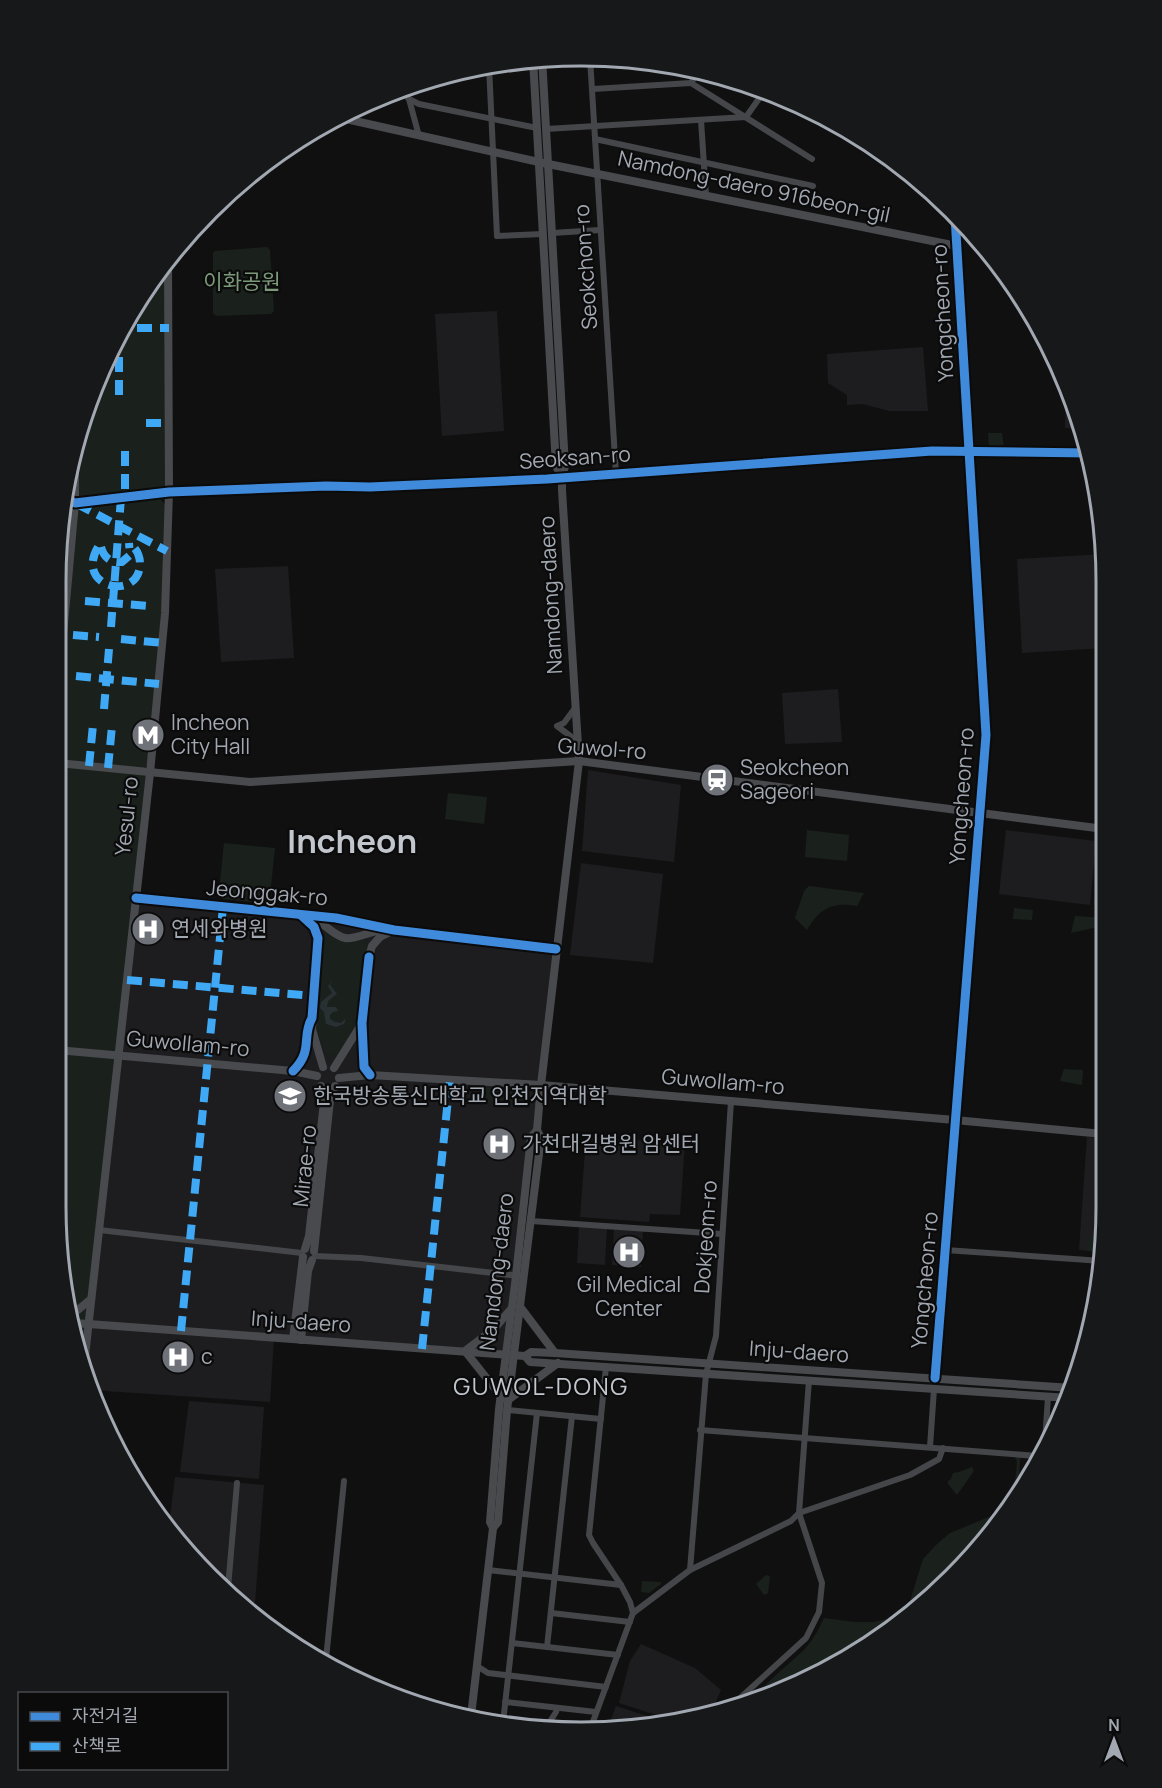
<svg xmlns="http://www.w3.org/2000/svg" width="1162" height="1788" viewBox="0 0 1162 1788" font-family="Manrope,'Noto Sans KR',sans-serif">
<rect width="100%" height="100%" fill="#101011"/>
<g fill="#1d1d1f">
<polygon points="497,311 504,431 442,436 435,314"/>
<polygon points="923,347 928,411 889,411 863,404 847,405 847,395 828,383 827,354"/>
<polygon points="1066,385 1082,429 1065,428"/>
<polygon points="1104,554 1105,648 1022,653 1017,559"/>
<polygon points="288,566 294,658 221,662 215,569"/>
<polygon points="838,689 842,742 785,744 782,693"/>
<polygon points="588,770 681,785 674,862 582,851"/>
<polygon points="1006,830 1096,841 1090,905 999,894"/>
<polygon points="1099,842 1104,843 1104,906 1094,905"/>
<polygon points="581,863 663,874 653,963 570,955"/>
<polygon points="136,898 302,916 556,949 505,1355 274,1338 270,1402 90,1390 83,1376"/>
<polygon points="586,1137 685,1143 680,1215 650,1214 649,1222 580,1217"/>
<polygon points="1087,1137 1103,1139 1102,1252 1079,1250"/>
<polygon points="579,1227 607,1228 605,1265 577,1263"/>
<polygon points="614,1229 643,1231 641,1267 612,1265"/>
<polygon points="189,1401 264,1407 259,1479 180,1472"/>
<polygon points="175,1477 264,1485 254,1616 169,1526"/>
<polygon points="641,1644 695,1668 721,1690 710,1715 669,1719 619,1703 630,1661"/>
<polygon points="616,1706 659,1720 609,1725"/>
</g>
<g fill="#1a201b">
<polygon points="267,247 270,250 274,311 271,314 216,316 213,313 213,253 215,251"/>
<polygon points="169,260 169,484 156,494 168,508 151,763 139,771 150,773 83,1373 56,1207 58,768 64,764 58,756 59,680 74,514 83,502 75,496 75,463 110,349"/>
<polygon points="988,433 1002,433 1004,448 989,448"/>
<polygon points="448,793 487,797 484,824 445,819"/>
<polygon points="807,830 849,835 847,861 805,857"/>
<polygon points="224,843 275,848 269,904 223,899 219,892"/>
<path d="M809,886L864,893L857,906C832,902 820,908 807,930L795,918L804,891Z"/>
<polygon points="1014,908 1033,910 1032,920 1013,919"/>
<polygon points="1075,916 1104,918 1102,926 1071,933"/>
<polygon points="328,927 338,936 363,933 369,957 362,1023 335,1056 326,1055 312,1018 318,945"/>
<polygon points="1064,1069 1083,1070 1082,1085 1060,1081"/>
<polygon points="485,1087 523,1089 525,1091 524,1106 482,1102 483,1089"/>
<polygon points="1093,1234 1102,1235 1102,1252 1087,1251 1088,1240"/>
<path d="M1015,1457L1020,1458L1019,1484L976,1553L873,1644L752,1699C760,1691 768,1682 776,1675C800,1653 810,1649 824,1618L854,1622H873L888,1619L900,1613L910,1601L923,1559L936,1545L950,1533L996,1514L1004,1506L1015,1483L1017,1462Z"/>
<polygon points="972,1467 974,1471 957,1495 948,1484 948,1481 951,1479 953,1473 959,1472"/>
<polygon points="766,1575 770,1576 768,1593 764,1595 756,1584"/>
<polygon points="642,1581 661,1582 661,1584 649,1593 641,1592"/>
</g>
<polygon fill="#283034" points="332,981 330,985 337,994 328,1001 327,1007 336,1007 340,1014 338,1011 333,1012 330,1015 330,1019 335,1022 341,1023 346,1018 344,1024 336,1027 326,1024 324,1012 320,1008 321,1002 332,993 328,986"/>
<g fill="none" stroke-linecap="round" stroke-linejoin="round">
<g stroke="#444649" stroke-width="6">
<polyline points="590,58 616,474"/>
<polyline points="489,66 497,236 543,234"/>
<polyline points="691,83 812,159"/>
<polyline points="691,83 698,71"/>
<polyline points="593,89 691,83"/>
<polyline points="401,90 409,99 419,136"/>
<polyline points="409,99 419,104 537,128"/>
<polyline points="701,120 706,196"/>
<polyline points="546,129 746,117 765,90"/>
<polyline points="595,139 813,186"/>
<polyline points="552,233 600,230"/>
<polyline points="575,708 564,723 557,726 577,741"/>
<polyline points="531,1221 722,1234"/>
<polyline points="99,1230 302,1253"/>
<polyline points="945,1250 1102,1261"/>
<polyline points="315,1256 361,1258 520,1276"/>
<polyline points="507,1410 601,1419"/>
<polyline points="700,1430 1037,1456"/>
<polyline points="1045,1442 1048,1397"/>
<polyline points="930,1447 934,1389"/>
<polyline points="488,1570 621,1585"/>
<polyline points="690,1570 706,1374 716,1336 731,1101"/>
<polyline points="228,1588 237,1483"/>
<polyline points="551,1613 630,1622"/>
<polyline points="633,1613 690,1570 791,1521 799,1513 910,1475 939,1459 943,1448"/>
<polyline points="512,1643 618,1655"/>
<polyline points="547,1647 572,1416"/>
<polyline points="326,1659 344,1481"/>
<polyline points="477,1666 488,1673 606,1687"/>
<polyline points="505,1702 596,1712"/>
<polyline points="733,1707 739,1699 806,1638 819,1612 822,1583 799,1513 809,1380"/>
<polyline points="503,1723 537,1413"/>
<polyline points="591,1727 633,1613 630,1602 621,1585 593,1543 589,1535 606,1367"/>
<polyline points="544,1731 556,1712 557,1708"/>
</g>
<g stroke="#484a4d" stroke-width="8">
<polyline points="533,59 556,466 562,478"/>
<polyline points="337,117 543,163 957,246"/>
<polyline points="64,498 75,503 169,492 326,486 370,487 547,479 932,451 1090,453"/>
<polyline points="59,679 75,503 75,464"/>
<polyline points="58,763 250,782 579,761 1104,829"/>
<polyline points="136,898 336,918 394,930 556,949"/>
<polyline points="302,916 314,927 318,938 312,1029 323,1067"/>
<path d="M312,919C325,923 334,936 345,938C355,940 370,931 382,930"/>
<polyline points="362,1024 364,1067 370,1075"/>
<polyline points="57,1050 293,1071 317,1076"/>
<polyline points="334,1068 362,1023 369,957 372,946 380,937 394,930"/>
<path d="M293,1071C307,1057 307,1045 309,1026"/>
<polyline points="339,1078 370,1075 541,1085 955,1120 1103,1134"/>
<polyline points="305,1249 309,1236 324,1102 321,1086"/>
<polyline points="314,1251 330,1100 335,1086"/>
<polyline points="521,1308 555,1353"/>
<polyline points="73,1314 91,1299"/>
<polyline points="75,1323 525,1356 531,1352 555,1353 1072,1388"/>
<polyline points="293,1339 303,1257"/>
<polyline points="301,1340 308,1271 312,1260"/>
<polyline points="525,1356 530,1362 1069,1398"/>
<polyline points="83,1374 150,773 165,613 169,492 168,261"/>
<polyline points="935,1378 986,735 955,216"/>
<polyline points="500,1395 465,1351 494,1329 511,1309"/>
<polyline points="508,1400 558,1363"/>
<polyline points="493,1528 490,1522 499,1409 516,1276 531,1137 537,1130"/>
<polyline points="471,1716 493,1528 498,1522 507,1410 541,1138 537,1130 541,1085 579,761 562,490 562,478 565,466 542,57"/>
</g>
<g stroke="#3fa9f5" stroke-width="8" stroke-dasharray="15 8" stroke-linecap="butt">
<polyline points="137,328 169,328"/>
<polyline points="119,395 119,344"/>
<polyline points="146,423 169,423"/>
<polyline points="125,451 125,497"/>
<polyline points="77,504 167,551"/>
<path d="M98,547C74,588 139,602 140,564C140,555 136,548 129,543"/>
<path d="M101,547C104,558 111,563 122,562L130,555L129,543"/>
<polyline points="85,601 149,606"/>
<polyline points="111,627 121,498"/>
<polyline points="73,635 99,637"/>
<polyline points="121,639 163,643"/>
<polyline points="76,676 159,684"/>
<polyline points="104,709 109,649"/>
<polyline points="89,766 93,725"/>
<polyline points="108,768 112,726"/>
<polyline points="127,980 314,996"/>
<polyline points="181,1331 223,907"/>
<polyline points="422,1349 450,1080"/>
</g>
<g stroke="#0b0b0c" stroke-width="13">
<g id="cycleway">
<polyline points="64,498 75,503 169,492 326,486 370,487 547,479 932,451 1090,453"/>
<polyline points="136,898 336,918 394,930 556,949"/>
<polyline points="369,957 362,1023 364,1067 370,1075"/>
<path d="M293,1071C314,1050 301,1037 312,1018L318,938L314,927L302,916"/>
<polyline points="935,1378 986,735 955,216"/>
</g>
</g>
<use href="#cycleway" stroke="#408adc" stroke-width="9"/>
</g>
<defs>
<g id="metro-disc" transform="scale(1.725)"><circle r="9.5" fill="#6f7379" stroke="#0b0b0c"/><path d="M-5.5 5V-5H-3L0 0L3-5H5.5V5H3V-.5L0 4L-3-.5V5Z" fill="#fff"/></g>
<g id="station-disc" transform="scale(1.725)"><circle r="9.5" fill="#6f7379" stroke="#0b0b0c"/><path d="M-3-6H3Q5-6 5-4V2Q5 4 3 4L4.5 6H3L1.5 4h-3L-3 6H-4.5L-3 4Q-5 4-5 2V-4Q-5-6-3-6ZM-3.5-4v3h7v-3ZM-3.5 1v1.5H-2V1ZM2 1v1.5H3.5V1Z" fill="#fff"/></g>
<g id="hospital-disc" transform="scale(1.725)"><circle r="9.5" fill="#6f7379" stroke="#0b0b0c"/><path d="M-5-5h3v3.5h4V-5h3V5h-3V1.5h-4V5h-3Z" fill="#fff"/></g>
<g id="university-disc" transform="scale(1.725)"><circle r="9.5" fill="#6f7379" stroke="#0b0b0c"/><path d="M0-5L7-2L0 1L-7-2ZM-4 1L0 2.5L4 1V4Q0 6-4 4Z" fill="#fff"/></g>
</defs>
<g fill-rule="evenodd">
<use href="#metro-disc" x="148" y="735"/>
<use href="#station-disc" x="717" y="780"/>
<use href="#hospital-disc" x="148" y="929"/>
<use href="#university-disc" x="290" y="1096"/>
<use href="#hospital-disc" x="499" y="1144"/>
<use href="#hospital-disc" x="629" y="1252"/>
<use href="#hospital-disc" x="178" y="1357"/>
</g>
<g text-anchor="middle" stroke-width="4.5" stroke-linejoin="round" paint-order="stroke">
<g font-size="21" fill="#a2a8b1" stroke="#0b0b0c">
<text transform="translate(754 187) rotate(12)" y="7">Namdong-daero 916beon-gil</text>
<text transform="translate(586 267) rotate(-94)" y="7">Seokchon-ro</text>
<text transform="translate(943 313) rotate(-93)" y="7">Yongcheon-ro</text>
<text transform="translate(575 458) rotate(-4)" y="7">Seoksan-ro</text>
<text transform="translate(551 595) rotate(-93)" y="7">Namdong-daero</text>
<text transform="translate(602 749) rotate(4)" y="7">Guwol-ro</text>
<text transform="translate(962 796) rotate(-86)" y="7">Yongcheon-ro</text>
<text transform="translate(127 816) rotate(-84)" y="7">Yesul-ro</text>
<text transform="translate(267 893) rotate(5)" y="7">Jeonggak-ro</text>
<text transform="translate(188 1044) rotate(5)" y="7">Guwollam-ro</text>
<text transform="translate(723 1082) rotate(5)" y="7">Guwollam-ro</text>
<text transform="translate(305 1166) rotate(-84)" y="7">Mirae-ro</text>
<text transform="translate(706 1237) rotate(-86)" y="7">Dokjeom-ro</text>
<text transform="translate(497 1272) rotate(-83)" y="7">Namdong-daero</text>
<text transform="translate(925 1280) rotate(-85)" y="7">Yongcheon-ro</text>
<text transform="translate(301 1322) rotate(4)" y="7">Inju-daero</text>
<text transform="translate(799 1352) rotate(4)" y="7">Inju-daero</text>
</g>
<g font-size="21" fill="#7c9a7a" stroke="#0b0b0c">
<text x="242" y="289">이화공원</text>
</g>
<g font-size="21" fill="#a2a8b1" stroke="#0b0b0c" text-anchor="start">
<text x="171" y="730">Incheon<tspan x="171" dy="24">City Hall</tspan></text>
<text x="740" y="775">Seokcheon<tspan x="740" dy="24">Sageori</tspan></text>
<text x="171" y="936">연세와병원</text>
<text x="313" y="1103">한국방송통신대학교 인천지역대학</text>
<text x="522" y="1151">가천대길병원 암센터</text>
<text x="629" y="1292" text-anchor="middle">Gil Medical<tspan x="629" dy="24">Center</tspan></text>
<text x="201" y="1364">c</text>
</g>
<g font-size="24" letter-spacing="1.5" fill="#c2c6cd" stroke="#0b0b0c">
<text x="541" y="1395">GUWOL-DONG</text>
</g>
<g font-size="33" font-weight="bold" fill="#c2c6cd" stroke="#0b0b0c">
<text x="352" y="853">Incheon</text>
</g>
</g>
<path d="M0 0H1162V1788H0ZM581 66H581A515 515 0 0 1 1096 581V1207A515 515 0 0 1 581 1722H581A515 515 0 0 1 66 1207V581A515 515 0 0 1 581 66Z" fill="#171819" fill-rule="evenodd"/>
<path fill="none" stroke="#a2a8b1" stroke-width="3" d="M581 66H581A515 515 0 0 1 1096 581V1207A515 515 0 0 1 581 1722H581A515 515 0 0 1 66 1207V581A515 515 0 0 1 581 66Z"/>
<rect x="18" y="1692" width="210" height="78" fill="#0b0b0c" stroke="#474a4e" stroke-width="1.5"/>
<rect x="30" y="1712" width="30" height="9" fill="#408adc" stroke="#474a4e" stroke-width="1.5"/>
<text x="72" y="1722" font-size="18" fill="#a2a8b1">자전거길</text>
<rect x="30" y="1742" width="30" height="9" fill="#3fa9f5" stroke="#474a4e" stroke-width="1.5"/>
<text x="72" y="1752" font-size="18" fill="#a2a8b1">산책로</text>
<g transform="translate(1114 1740)" stroke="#0b0b0c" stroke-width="4.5" paint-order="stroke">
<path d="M0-4.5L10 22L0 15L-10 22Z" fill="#a2a8b1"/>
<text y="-9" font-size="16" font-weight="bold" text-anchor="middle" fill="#a2a8b1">N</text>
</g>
</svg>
